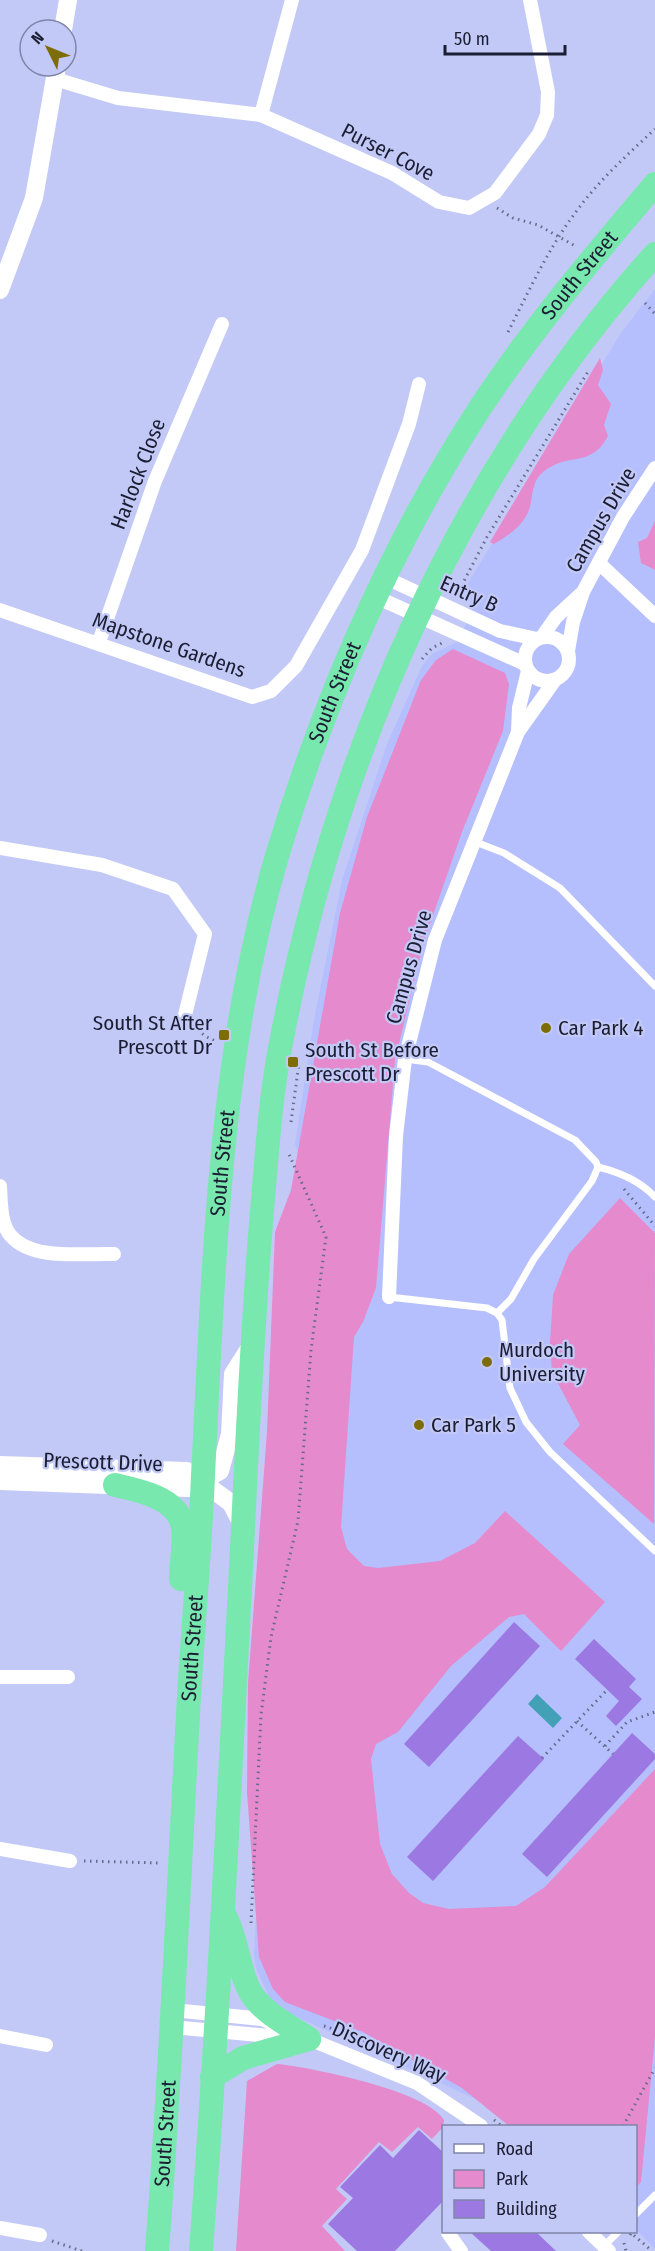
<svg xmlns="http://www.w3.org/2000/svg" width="655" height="2251" viewBox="0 0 655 2251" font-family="'Fira Sans Condensed',sans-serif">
<rect width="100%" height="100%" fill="#c2c9f6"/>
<polygon fill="#b5bffd" points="655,289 655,2249 636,2229 636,2126 534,2126 273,2006 256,1968 254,1952 261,1828 316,1192 295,1144 314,1020 342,880 387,744 422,666 432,654 457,642 472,612 468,583 621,333"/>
<g fill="#e58acd">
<path d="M600,358L603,370L598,385L611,404L604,425L608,436C591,469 567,451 542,473C530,484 534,499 528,512C522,527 507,536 494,544L490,542Z"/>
<polygon points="655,521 655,570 641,563 638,542 647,538"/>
<polygon points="453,649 505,673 509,684 503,731 462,832 424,941 395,1060 376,1288 363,1322 354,1337 341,1527 347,1549 364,1566 378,1568 440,1561 475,1543 505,1511 605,1602 561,1651 524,1614 509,1617 451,1666 398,1732 376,1744 371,1759 380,1844 392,1874 409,1893 423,1903 449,1909 516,1906 545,1887 655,1769 655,2037 641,2182 636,2187 636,2126 509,2126 462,2088 363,2032 285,2002 273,1989 259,1957 247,1792 248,1683 267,1432 275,1232 291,1190 340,913 367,817 421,680 436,660"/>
<polygon points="620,1198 655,1233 654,1524 563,1444 580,1425 552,1372 550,1343 553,1295 569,1254"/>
<path d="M277,2064C310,2067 428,2091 444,2120L443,2127L432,2139L418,2127L392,2152L379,2142L336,2189L347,2199L322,2226L345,2251H236L247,2081Z"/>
</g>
<polygon fill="#42a0b7" points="537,1694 562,1718 553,1728 528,1704"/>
<g fill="#9c78e2">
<polygon points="514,1622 540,1646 429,1767 404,1744"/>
<polygon points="594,1639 636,1679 629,1687 642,1699 616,1726 606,1716 619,1701 575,1659"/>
<polygon points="632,1733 655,1754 655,1759 547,1877 522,1854"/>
<polygon points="518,1736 544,1759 433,1881 407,1857"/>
<polygon points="419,2130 444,2153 444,2200 395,2251 357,2251 328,2224 353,2198 340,2187 380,2145 393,2158"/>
<polygon points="470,2232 536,2232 556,2251 491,2251"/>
</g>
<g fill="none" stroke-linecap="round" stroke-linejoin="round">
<g stroke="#676b8b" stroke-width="3" stroke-dasharray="1.5 4.5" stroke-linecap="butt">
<polyline points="497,208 513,218 538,225 577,247"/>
<polyline points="645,303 655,314"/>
<path d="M508,332C528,293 547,251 573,216C596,183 626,156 655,129"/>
<polyline points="465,598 463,583 487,537 589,370"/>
<polyline points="422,659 432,648 442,643"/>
<polyline points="193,1026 205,1036 217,1042"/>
<polyline points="291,1122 299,1063"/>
<polyline points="624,1189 655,1226"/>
<polyline points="577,1721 613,1754"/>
<polyline points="605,1746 627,1722 655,1712"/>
<polyline points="542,1758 607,1690"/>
<polyline points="84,1861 160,1863"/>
<polyline points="251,1923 261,1715 271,1637 298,1521 311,1350 326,1237 288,1152"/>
<polyline points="324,2026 358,2037 398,2058"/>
<polyline points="494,2120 502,2126"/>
<polyline points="623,2126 655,2068"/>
<polyline points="630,2235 631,2233 651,2250"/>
<polyline points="52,2241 82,2251"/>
<polyline points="624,2243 626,2251"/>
</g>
<g stroke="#fff" stroke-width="7">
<polyline points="473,841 504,853 560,888 655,986"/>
<polyline points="405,1059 428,1062 575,1140 596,1162 598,1167 592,1181 534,1259 511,1299 497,1313"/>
<path d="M598,1167C619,1172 640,1181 655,1197"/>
<polyline points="389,1297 487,1308 497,1313 502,1320 510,1388 526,1422 550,1452 655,1551"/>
<polyline points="636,2214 655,2195"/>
<polyline points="604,2246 618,2232"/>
</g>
<g stroke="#fff" stroke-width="14">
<polyline points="55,79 118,98 261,115 392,173 439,202 469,208 495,193 539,134 547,115 548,92 530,0"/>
<polyline points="261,115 292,0"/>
<polyline points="600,564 655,616"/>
<polyline points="386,578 500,631 537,639"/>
<polyline points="376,597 525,664"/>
<polyline points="0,610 252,697 271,691 296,666 362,550 409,424 419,384"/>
<circle cx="547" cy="659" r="22"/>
<polyline points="542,637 556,617 581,594"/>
<polyline points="99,642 155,481 222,324"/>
<polyline points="568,651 573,622 583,592 623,517 655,468"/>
<polyline points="518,732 519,708 528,671"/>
<polyline points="0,848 102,865 173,889 205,934 185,1015"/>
<path d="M0,1186C1,1201 0,1224 11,1236C33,1261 83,1253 114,1254"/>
<polyline points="389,1297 396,1136 405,1059 435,940 518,732 555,680"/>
<polyline points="0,1677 68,1677"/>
<polyline points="0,1849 70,1861"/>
<polyline points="173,2010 262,2019 273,2024"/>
<polyline points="172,2027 292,2038"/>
<polyline points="0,2036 46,2045"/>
<polyline points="304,2037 417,2083 481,2126"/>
<polyline points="0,2228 40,2235"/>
<polyline points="589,2232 609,2251"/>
<polyline points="448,2233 461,2251"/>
</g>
<g stroke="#fff" stroke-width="18">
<polyline points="63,30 68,0"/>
<polyline points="0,290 34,198 57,66"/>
<polyline points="0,1465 187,1471 231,1503 243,1526"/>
<polyline points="0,1481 188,1488 220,1471 230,1434 233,1374 252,1344"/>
</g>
<g stroke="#78e8ae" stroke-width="24">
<path d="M115,1485C137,1490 175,1497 182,1523C186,1536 181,1565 181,1579"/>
<path d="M226,1918C238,1941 239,1974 251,1993C263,2013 290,2026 309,2039"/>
<polyline points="212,2077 243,2058 309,2039"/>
<path id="s1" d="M157,2251C171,2073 178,1894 188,1715C192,1635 200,1555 203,1475C214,1268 218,1056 277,856C324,700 391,545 480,408C532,329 594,256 655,184"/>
<path d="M201,2251C218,2024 229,1796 241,1568C247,1449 252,1329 262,1211C267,1155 270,1098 281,1043C335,756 458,473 655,254"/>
</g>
</g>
<g fill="#7e6c06" stroke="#c2c9f6" stroke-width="2">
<circle cx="546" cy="1028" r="6"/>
<rect x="218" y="1029" width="12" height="12" rx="3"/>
<rect x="287" y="1056" width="12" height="12" rx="3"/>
<circle cx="487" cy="1362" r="6"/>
<circle cx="419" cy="1425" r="6"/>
</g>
<g text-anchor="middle" stroke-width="4.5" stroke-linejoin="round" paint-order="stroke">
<g font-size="21" fill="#1b1d32" stroke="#c2c9f6">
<text transform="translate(388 152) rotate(27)" y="7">Purser Cove</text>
<text dy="7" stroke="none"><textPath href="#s1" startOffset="2062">South Street</textPath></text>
<text transform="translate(138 474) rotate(-69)" y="7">Harlock Close</text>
<text transform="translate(601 520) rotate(-60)" y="7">Campus Drive</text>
<text transform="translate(469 594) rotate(24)" y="7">Entry B</text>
<text transform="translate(169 645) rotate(19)" y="7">Mapstone Gardens</text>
<text dy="7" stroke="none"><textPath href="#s1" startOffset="1576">South Street</textPath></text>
<text transform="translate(409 967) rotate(-74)" y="7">Campus Drive</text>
<text dy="7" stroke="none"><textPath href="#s1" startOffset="1090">South Street</textPath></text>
<text transform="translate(103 1462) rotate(2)" y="7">Prescott Drive</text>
<text dy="7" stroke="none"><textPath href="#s1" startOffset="604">South Street</textPath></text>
<text transform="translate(389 2052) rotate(24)" y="7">Discovery Way</text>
<text dy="7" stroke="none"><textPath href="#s1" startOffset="118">South Street</textPath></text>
</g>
<g font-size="21" fill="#1b1d32" stroke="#c2c9f6" text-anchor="start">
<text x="212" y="1030" text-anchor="end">South St After<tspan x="212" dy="24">Prescott Dr</tspan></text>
<text x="558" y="1035">Car Park 4</text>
<text x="305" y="1057">South St Before<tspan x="305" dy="24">Prescott Dr</tspan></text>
<text x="499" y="1357">Murdoch<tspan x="499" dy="24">University</tspan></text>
<text x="431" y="1432">Car Park 5</text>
</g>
</g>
<rect x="442" y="2125" width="195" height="108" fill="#c2c9f6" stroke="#7f84a8" stroke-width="1.5"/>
<rect x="454" y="2144" width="30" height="9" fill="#ffffff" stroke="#7f84a8" stroke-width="1.5"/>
<text x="496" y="2155" font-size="18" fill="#1b1d32">Road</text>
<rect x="454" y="2170" width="30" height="18" fill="#e58acd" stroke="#7f84a8" stroke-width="1.5"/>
<text x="496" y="2185" font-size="18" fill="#1b1d32">Park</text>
<rect x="454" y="2200" width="30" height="18" fill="#9c78e2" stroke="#7f84a8" stroke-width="1.5"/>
<text x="496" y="2215" font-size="18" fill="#1b1d32">Building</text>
<g transform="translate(48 48) rotate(313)"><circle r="28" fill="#c2c9f6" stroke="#7f84a8" stroke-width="1.5"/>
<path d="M0-4.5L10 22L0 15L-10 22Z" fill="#7e6c06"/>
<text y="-9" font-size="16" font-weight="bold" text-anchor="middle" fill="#1b1d32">N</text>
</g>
<path d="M445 45v9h120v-9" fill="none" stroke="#1b1d32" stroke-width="3"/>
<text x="454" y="45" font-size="18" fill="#1b1d32" stroke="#c2c9f6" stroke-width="4.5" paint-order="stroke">50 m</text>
</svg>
